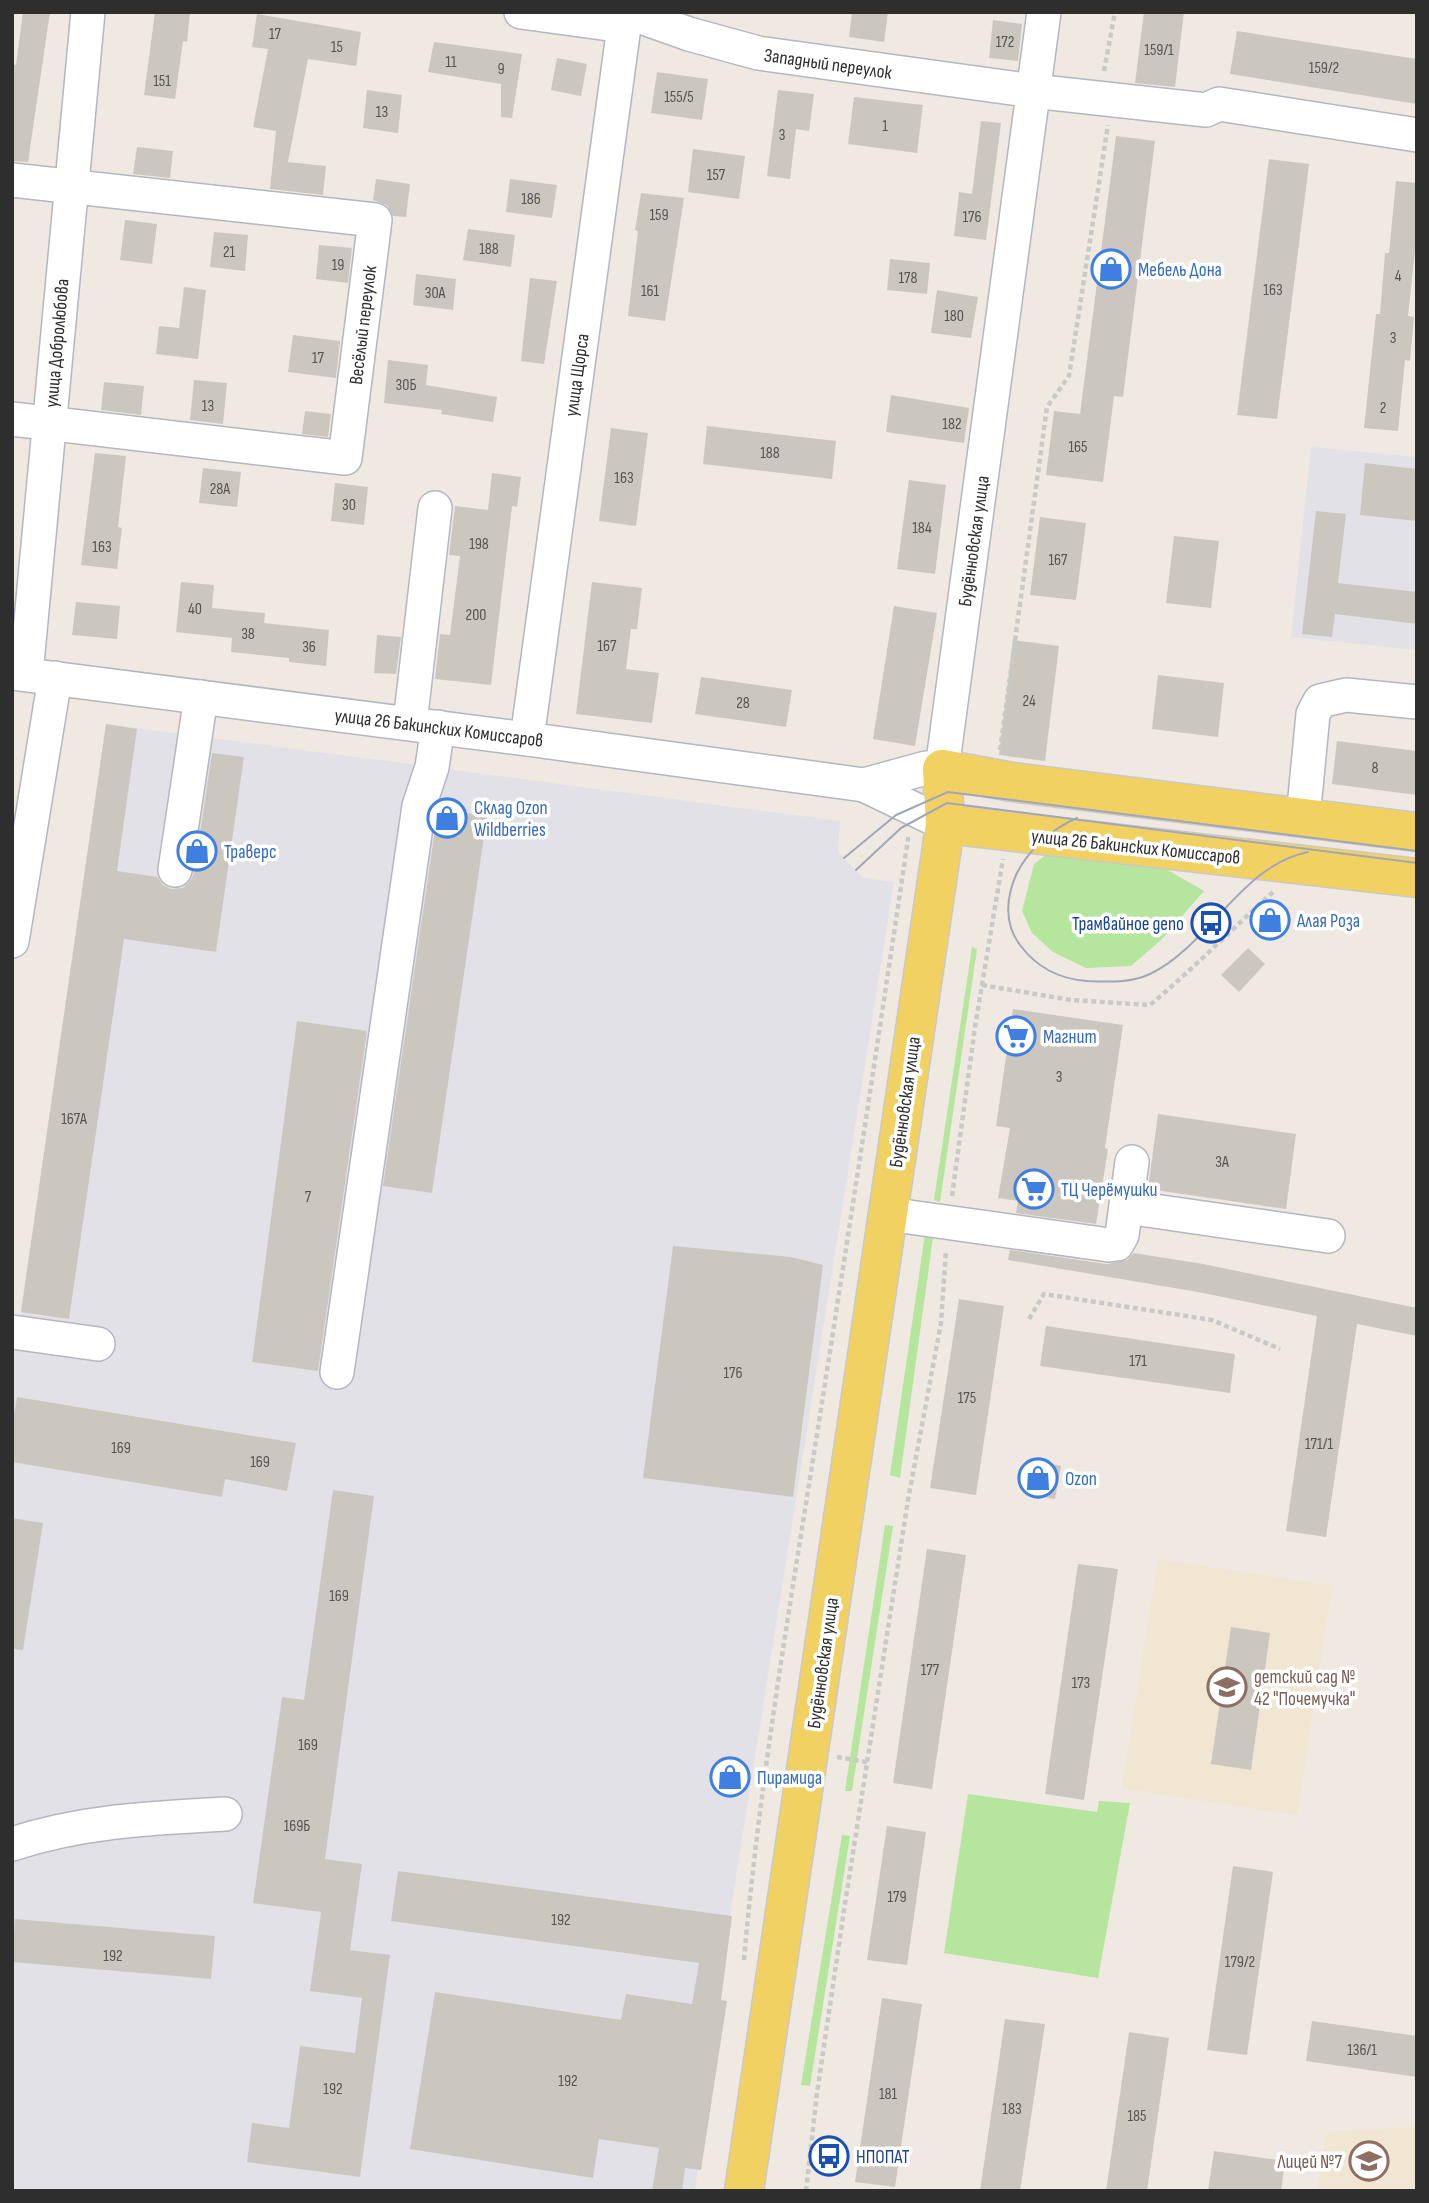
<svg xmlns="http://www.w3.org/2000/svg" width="1429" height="2203" viewBox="0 0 1429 2203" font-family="'Sofia Sans Condensed',sans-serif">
<rect width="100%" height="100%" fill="#efe9e1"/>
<g fill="#e3e1e8">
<polygon points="1311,447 1417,457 1417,650 1291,637"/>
<polygon points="106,724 840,821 838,852 863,878 894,882 731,1908 695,2191 12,2191 12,1371"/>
</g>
<g fill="#f0e6d1">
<polygon points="1158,1559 1332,1586 1297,1815 1122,1788"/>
<polygon points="1417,2127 1417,2191 1317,2191 1327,2132"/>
</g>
<g fill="#b6e59e">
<polygon points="1051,851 1154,862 1204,891 1161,940 1131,966 1086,968 1053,952 1032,933 1022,911 1034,864"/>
<polygon points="972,947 977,949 940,1202 934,1200"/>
<polygon points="925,1234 933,1237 900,1478 890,1475"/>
<polygon points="885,1525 893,1526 852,1791 845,1791"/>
<polygon points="968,1794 1097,1812 1099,1801 1130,1803 1098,1978 944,1953"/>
<polygon points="842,1835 850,1836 810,2086 801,2085"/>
</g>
<g fill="#cbc7bf">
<polygon points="23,12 50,12 28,162 12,161 12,64 16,65"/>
<polygon points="155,12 190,12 187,42 183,41 175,99 144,95"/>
<polygon points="852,12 888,12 884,42 849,37"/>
<polygon points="1144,12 1184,12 1175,87 1135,83"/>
<polygon points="257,14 361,32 356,66 308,59 288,162 326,166 323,195 270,189 276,131 253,127 268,49 252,47"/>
<polygon points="993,20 1022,24 1018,61 989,58"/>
<polygon points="1237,31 1417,59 1417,104 1230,74"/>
<polygon points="434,42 522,54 512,118 501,117 501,84 428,72"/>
<polygon points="557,58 587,64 581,96 551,90"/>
<polygon points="657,72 708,79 702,120 651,113"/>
<polygon points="367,90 402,95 398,133 363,128"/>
<polygon points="778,90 814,94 809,131 796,129 790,179 767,176"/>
<polygon points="854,97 923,105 917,153 848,144"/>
<polygon points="981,121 1001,123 986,240 954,236 959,192 972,194"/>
<polygon points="1116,136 1155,141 1123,397 1114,396 1103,482 1046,475 1054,411 1080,414"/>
<polygon points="137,147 173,151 170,178 133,174"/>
<polygon points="693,149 745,156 739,199 688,192"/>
<polygon points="1269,159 1309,164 1277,419 1237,415"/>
<polygon points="376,179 410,184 406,217 393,216 387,205 373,200"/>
<polygon points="510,179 557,185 552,218 506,212"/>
<polygon points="1396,181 1417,183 1417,232 1408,316 1414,317 1410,361 1405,360 1398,431 1364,428 1376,314 1380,314 1385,253 1389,253"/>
<polygon points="641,193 684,198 665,321 628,316 638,231 635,230"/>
<polygon points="125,220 157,224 152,264 120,260"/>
<polygon points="468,229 515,235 511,267 463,260"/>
<polygon points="214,232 248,235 245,271 210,267"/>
<polygon points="319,245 352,248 348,283 316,279"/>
<polygon points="890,259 930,263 927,294 887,290"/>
<polygon points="416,274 456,279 453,310 413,305"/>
<polygon points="530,278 557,281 544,364 521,361"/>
<polygon points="184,287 206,290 198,359 156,354 159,326 179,328"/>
<polygon points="937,290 978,297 971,338 931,333"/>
<polygon points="293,335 340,341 336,378 288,372"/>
<polygon points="388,360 428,365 426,385 497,397 493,422 441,414 442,410 384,403"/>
<polygon points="194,380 227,383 223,424 190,420"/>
<polygon points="104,382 144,386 141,415 101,410"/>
<polygon points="891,395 969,408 964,443 886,432"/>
<polygon points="305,411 331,414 328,437 302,434"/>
<polygon points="707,426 836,441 832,479 703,464"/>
<polygon points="611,428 648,433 636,526 599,521"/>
<polygon points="95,453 126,456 118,527 122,528 117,569 81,565"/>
<polygon points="1365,463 1417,469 1417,521 1360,515"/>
<polygon points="203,468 241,472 237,507 199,503"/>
<polygon points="492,473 521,477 517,507 512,506 491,685 435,679 440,634 450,635 460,556 449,555 455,506 488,510"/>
<polygon points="909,480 946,485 935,574 897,569"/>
<polygon points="335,483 368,487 364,525 331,521"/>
<polygon points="1316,511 1346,514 1338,583 1417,592 1417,624 1335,614 1332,637 1302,634"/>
<polygon points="1040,517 1086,523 1076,600 1030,595"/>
<polygon points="1174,536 1219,541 1211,608 1166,603"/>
<polygon points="181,582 214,585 212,608 265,613 264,623 329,630 326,666 289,662 289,658 231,652 232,638 176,632"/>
<polygon points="592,582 642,588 637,629 631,629 626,669 659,673 652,723 576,714"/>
<polygon points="76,602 120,606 117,639 72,635"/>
<polygon points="894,606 937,613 915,746 873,739"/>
<polygon points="377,635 401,637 396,674 374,673"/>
<polygon points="1013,640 1059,646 1045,761 999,755"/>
<polygon points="1158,675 1224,683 1218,737 1152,729"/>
<polygon points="701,677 792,690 786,727 695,714"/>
<polygon points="106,724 137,729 117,871 157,877 163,885 171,889 183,888 190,881 194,874 212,753 244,757 216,952 124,939 69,1319 21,1312"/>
<polygon points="1337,741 1417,751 1417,795 1332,784"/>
<polygon points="438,809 487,816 432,1193 383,1186"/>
<polygon points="1248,948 1265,964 1239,992 1221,975"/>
<polygon points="1013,1009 1123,1025 1105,1148 1108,1149 1096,1224 1016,1213 1018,1201 998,1198 1010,1128 996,1126"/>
<polygon points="297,1021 367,1031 318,1371 252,1362"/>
<polygon points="1158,1114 1296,1134 1286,1209 1148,1189"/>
<polygon points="673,1246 791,1257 823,1265 793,1497 643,1478"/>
<polygon points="1010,1250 1107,1264 1127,1260 1134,1253 1203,1264 1417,1308 1417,1336 1357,1324 1326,1537 1286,1531 1317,1316 1198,1292 1008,1260"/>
<polygon points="959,1299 1004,1306 976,1495 930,1488"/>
<polygon points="1046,1326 1235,1354 1230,1393 1040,1366"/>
<polygon points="17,1397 296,1443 287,1491 225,1479 222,1497 12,1462 12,1427"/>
<polygon points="1043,1462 1061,1466 1055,1499 1037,1496"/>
<polygon points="333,1490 374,1496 325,1859 362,1864 350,1950 390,1955 360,2177 247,2162 252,2123 289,2128 300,2046 355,2053 362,1998 310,1991 321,1912 253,1903 282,1697 304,1700"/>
<polygon points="12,1518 43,1523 23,1650 12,1649"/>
<polygon points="927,1549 966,1555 932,1789 893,1783"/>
<polygon points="1078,1564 1118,1569 1084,1800 1045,1794"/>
<polygon points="1231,1627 1270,1633 1251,1770 1211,1764"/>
<polygon points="887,1826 926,1832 907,1965 867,1960"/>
<polygon points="1233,1866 1273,1872 1247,2055 1207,2050"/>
<polygon points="398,1871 732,1916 721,2000 727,2001 701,2170 685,2168 682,2191 652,2191 659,2148 599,2139 593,2178 410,2149 435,1992 621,2020 626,1994 692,2004 699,1963 391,1921"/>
<polygon points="15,1919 215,1936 211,1979 12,1962"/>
<polygon points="882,1998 922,2004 895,2187 855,2182"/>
<polygon points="1005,2019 1045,2024 1020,2191 980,2191"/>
<polygon points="1312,2021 1417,2036 1417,2077 1306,2061"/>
<polygon points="1129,2032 1169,2038 1147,2191 1106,2191"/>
<polygon points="1214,2151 1285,2161 1281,2191 1208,2191"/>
</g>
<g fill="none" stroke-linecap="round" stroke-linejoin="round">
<g stroke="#b4b7c1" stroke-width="36">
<g id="minor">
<polyline points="521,12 624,26"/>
<polyline points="627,12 689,34 758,53 1033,91 1206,110 1219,104 1417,135"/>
<polyline points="12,180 375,220 345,458 12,419"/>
<polyline points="12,673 527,739 864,785 945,824"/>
<polyline points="26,674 88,12"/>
<polyline points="410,723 435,508"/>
<polyline points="527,739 626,12"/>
<polyline points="864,785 926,768 942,769 1044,12"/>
<polyline points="1303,818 1313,714 1320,701 1346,695 1417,702"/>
<polyline points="175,870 201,697"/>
<polyline points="12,941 55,678"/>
<polyline points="1126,1207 1328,1236"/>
<polyline points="888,1214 1109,1245 1117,1244 1122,1235 1132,1162"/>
<polyline points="12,1332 98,1344"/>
<polyline points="337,1372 419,806 432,767 438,727"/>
<path d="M12,1844C82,1821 152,1818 225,1814"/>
</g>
</g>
<g stroke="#c9c9c9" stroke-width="41">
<g id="major">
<polyline points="945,824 1417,878"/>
<polyline points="744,2191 943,840 945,824 942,769 1012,782 1417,832"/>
</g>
</g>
<g stroke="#c9c9c9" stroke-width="4.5" stroke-dasharray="5 3.5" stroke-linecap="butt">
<polyline points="1104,71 1115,12"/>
<polyline points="1000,750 1047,407 1069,376 1108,125"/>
<path d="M982,985L1071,1000L1150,1005C1193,969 1232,929 1273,892"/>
<polyline points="952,1196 975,1027 1003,859"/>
<polyline points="1029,1319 1044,1294 1212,1320 1280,1349"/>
<polyline points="837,1757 867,1762"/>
<path d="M744,1960C759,1788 788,1617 815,1447C847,1244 878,1042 908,839H910"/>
<polyline points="806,2191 817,2093 845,1904 908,1500 941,1323 946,1250"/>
</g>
<use href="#minor" stroke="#fff" stroke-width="33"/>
<use href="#major" stroke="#f2d163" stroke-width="38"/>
<g stroke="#a3a6b8" stroke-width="2">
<path d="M1077,818C1053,828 1027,851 1016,875C1006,898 1004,924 1020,945C1037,968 1059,979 1087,981C1108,982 1131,983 1150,974C1210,945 1240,866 1308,852"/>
<polyline points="844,858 896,815 948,792 1417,851"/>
<polyline points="856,870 901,828 947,803 1417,863"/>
</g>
</g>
<defs>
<g id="shop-ring" transform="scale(2.0125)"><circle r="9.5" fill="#fff" stroke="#3f7fe0" stroke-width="1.5"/><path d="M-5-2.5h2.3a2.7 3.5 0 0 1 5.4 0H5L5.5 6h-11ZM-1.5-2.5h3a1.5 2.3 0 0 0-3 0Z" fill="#3f7fe0"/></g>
<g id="bus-ring" transform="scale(2.0125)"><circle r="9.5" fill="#fff" stroke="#1a4fb4" stroke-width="1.5"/><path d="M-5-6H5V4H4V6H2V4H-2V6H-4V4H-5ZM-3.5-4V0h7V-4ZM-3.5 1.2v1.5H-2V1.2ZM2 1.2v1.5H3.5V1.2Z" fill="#1a4fb4"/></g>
<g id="supermarket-ring" transform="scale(2.0125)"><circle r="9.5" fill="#fff" stroke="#3f7fe0" stroke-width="1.5"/><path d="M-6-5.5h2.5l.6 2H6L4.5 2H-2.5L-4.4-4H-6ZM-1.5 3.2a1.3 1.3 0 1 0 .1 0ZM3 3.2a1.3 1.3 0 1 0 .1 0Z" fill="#3f7fe0"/></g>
<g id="school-ring" transform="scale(2.0125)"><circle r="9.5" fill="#fff" stroke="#8d6e63" stroke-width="1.5"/><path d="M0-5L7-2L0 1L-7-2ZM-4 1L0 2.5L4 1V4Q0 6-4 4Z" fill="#8d6e63"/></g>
</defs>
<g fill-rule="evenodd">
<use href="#shop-ring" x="1111" y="269"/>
<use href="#shop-ring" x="447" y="818"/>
<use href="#shop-ring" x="197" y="851"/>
<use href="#shop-ring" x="1270" y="920"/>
<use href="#bus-ring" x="1211" y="923"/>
<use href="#supermarket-ring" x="1016" y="1036"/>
<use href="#supermarket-ring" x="1034" y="1189"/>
<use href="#shop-ring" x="1038" y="1478"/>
<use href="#school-ring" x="1227" y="1687"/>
<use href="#shop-ring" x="730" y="1777"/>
<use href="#bus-ring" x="829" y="2156"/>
<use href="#school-ring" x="1369" y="2161"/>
</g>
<g text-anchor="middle" stroke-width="7" stroke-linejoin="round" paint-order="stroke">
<g font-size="16" fill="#555452">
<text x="275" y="39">17</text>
<text x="1005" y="47">172</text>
<text x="337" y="52">15</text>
<text x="1159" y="55">159/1</text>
<text x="451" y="67">11</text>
<text x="1324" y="73">159/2</text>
<text x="501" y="74">9</text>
<text x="162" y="86">151</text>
<text x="679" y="102">155/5</text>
<text x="382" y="117">13</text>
<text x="885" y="131">1</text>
<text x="782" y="140">3</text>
<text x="716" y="180">157</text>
<text x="531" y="204">186</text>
<text x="659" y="220">159</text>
<text x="972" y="222">176</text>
<text x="489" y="254">188</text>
<text x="229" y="257">21</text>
<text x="338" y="270">19</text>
<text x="1398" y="281">4</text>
<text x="908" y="283">178</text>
<text x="1273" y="295">163</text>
<text x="650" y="296">161</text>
<text x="435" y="298">30А</text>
<text x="954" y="321">180</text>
<text x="1393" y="343">3</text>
<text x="318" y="363">17</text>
<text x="406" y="390">30Б</text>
<text x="208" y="411">13</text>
<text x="1383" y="413">2</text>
<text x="952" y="429">182</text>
<text x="1078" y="452">165</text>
<text x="770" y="458">188</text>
<text x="624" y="483">163</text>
<text x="220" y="494">28А</text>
<text x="349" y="510">30</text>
<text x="922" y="533">184</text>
<text x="479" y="549">198</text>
<text x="102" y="552">163</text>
<text x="1058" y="565">167</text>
<text x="195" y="614">40</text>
<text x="476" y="620">200</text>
<text x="248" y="639">38</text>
<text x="607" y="651">167</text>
<text x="309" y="652">36</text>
<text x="1029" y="706">24</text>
<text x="743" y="708">28</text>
<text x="1375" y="773">8</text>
<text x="1059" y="1082">3</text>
<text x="74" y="1124">167А</text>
<text x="1222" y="1167">3А</text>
<text x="308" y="1202">7</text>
<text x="1138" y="1366">171</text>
<text x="733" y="1378">176</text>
<text x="967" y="1403">175</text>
<text x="1319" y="1449">171/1</text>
<text x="121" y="1453">169</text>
<text x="260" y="1467">169</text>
<text x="339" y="1601">169</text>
<text x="930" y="1675">177</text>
<text x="1081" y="1688">173</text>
<text x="308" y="1750">169</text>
<text x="297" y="1831">169Б</text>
<text x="897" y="1902">179</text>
<text x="561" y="1925">192</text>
<text x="113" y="1961">192</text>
<text x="1240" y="1967">179/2</text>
<text x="1362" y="2055">136/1</text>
<text x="568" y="2086">192</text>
<text x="333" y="2094">192</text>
<text x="888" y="2099">181</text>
<text x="1012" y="2114">183</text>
<text x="1137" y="2121">185</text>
</g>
<g font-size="19" fill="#2e2e2e" stroke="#fff">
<text transform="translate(828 63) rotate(8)" y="7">Западный переулок</text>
<text transform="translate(362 325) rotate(-83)" y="7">Весёлый переулок</text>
<text transform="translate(56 343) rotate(-85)" y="7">улица Добролюбова</text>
<text transform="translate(576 375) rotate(-82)" y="7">улица Щорса</text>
<text transform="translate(973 541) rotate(-82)" y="7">Будённовская улица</text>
<text transform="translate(439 727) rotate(7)" y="7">улица 26 Бакинских Комиссаров</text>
<text transform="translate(1136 846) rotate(6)" y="7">улица 26 Бакинских Комиссаров</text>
<text transform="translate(904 1102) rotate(-82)" y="7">Будённовская улица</text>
<text transform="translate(822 1663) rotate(-82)" y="7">Будённовская улица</text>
</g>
<g font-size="19" fill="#366cbe" stroke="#fff" text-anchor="start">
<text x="1138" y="276">Мебель Дона</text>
<text x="474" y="814">Склад Ozon<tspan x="474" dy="22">Wildberries</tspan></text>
<text x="224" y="858">Траверс</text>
<text x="1297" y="927">Алая Роза</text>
<text x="1043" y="1043">Магнит</text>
<text x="1061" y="1196">ТЦ Черёмушки</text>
<text x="1065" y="1485">Ozon</text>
<text x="757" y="1784">Пирамида</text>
</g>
<g font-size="19" fill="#164399" stroke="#fff" text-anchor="end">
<text x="1184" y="930">Трамвайное депо</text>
<text x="856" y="2163" text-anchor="start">НПОПАТ</text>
</g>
<g font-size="19" fill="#785e54" stroke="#fff" text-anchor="start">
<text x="1254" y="1683">детский сад №<tspan x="1254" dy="22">42 "Почемучка"</tspan></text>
<text x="1342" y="2168" text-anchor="end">Лицей №7</text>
</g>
</g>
<rect width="1429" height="2203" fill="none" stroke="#2e2e2e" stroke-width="28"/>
</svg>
